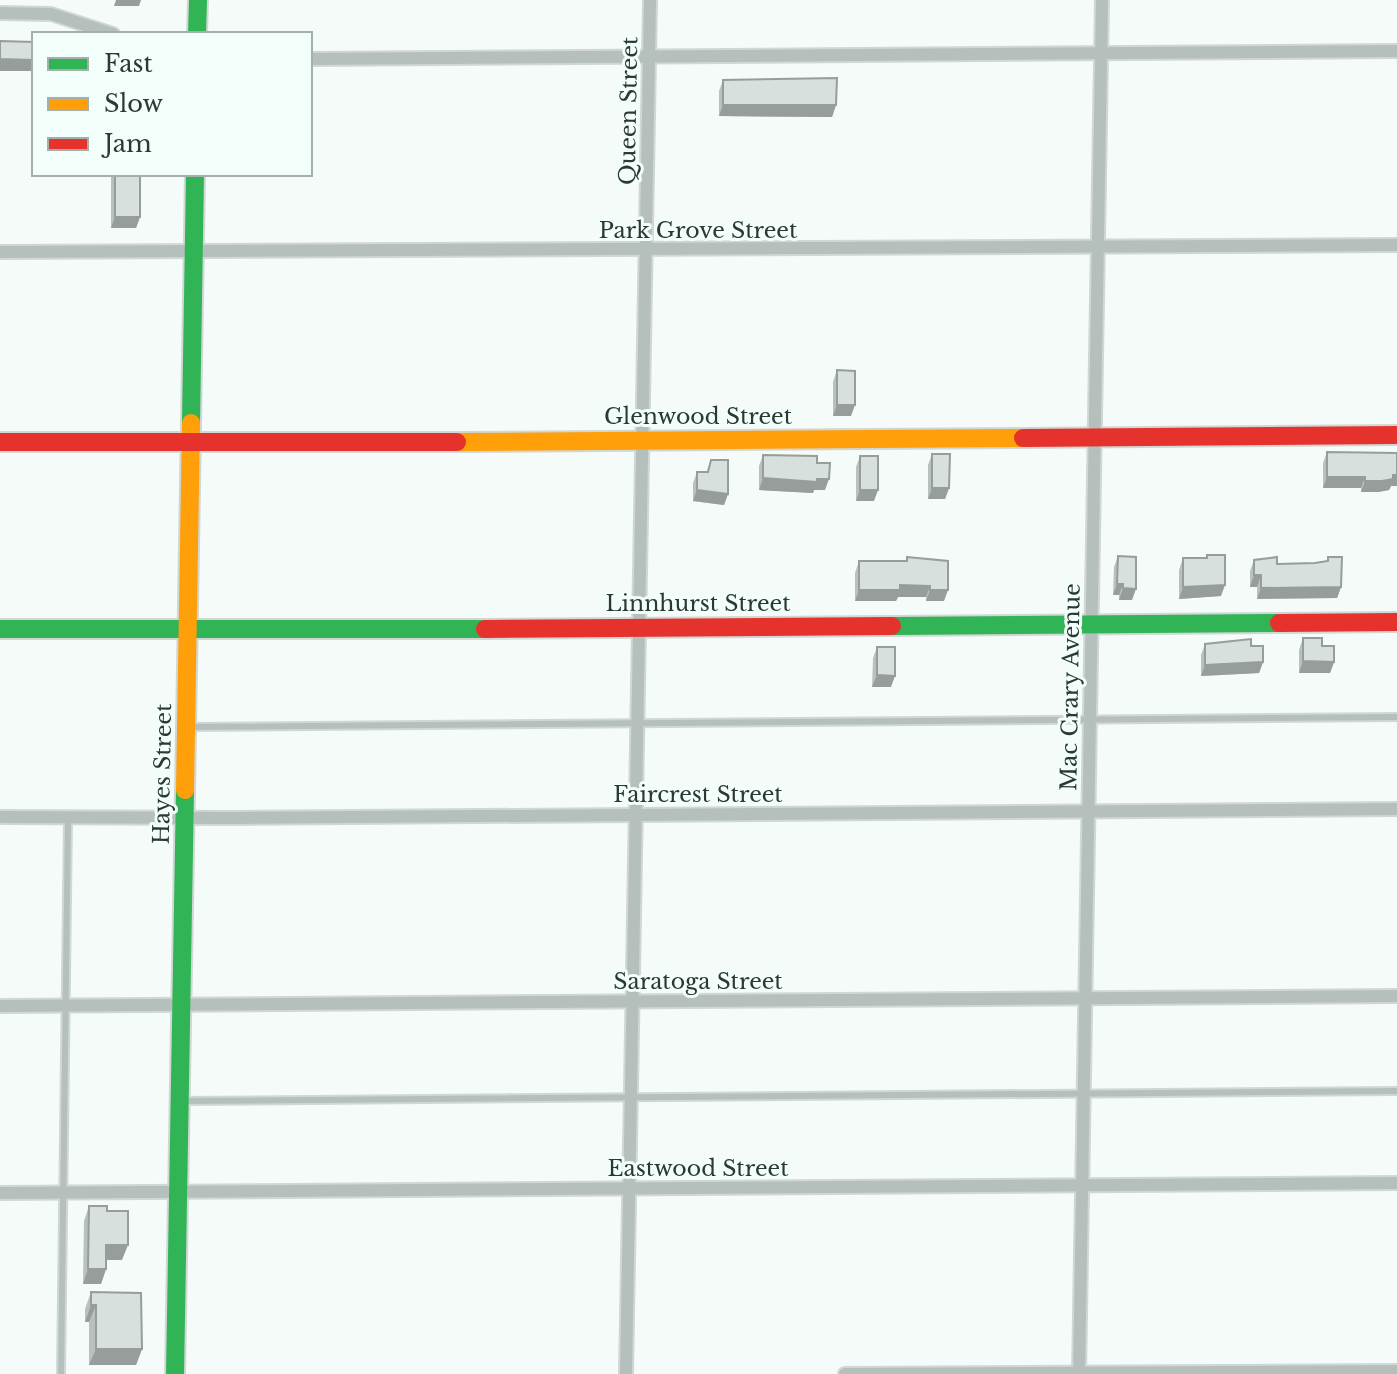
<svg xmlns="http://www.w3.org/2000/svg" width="1397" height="1374" viewBox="0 0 1397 1374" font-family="'Libre Baskerville',serif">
<rect width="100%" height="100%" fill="#f4fbf8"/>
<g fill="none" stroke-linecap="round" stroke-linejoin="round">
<g stroke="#d1d7d5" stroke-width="10">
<g id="lane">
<polyline points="187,727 1397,717"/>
<polyline points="181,1101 1397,1091"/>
<polyline points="61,1374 68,818"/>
</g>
</g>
<g stroke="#d1d7d5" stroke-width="16">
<g id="street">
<polyline points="0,13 51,14 113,34"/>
<polyline points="310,59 1397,51"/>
<polyline points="0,252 1397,245"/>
<polyline points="0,817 235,818 1397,809"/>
<polyline points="0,1006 1397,996"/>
<polyline points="0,1193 1397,1183"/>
<polyline points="626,1374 650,0"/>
<polyline points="845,1374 1397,1371"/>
<polyline points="1079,1374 1102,0"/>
</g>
</g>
<g stroke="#d1d7d5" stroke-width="22">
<g id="fast">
<polyline points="197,34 198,0"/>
<polyline points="191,423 195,174"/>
<polyline points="892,626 1279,623"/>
<polyline points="0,629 485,629"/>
<polyline points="175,1374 185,790"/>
</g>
</g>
<g stroke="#d1d7d5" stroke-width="22">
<g id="slow">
<polyline points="457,442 1023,438"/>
<polyline points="185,790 191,423"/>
</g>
</g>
<g stroke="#d1d7d5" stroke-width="22">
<g id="jam">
<polyline points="1023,438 1397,435"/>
<polyline points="0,442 457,442"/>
<polyline points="1279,623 1397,622"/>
<polyline points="485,629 892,626"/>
</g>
</g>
<use href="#lane" stroke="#b5c0bc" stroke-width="6"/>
<use href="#street" stroke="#b5c0bc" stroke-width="12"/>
<use href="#fast" stroke="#30b455" stroke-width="18"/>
<use href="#slow" stroke="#ff9f0a" stroke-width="18"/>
<use href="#jam" stroke="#e5322d" stroke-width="18"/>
</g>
<g fill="#b9c1bd">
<polygon points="723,80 836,105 832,117 719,116 719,91"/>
<polygon points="111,174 140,174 140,217 136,228 111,228"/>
<polygon points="837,370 851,416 833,416 833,382"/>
<polygon points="1327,452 1391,486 1389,490 1378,492 1361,492 1361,488 1323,488 1323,463"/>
<polygon points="932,454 949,488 945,499 928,499 928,465"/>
<polygon points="763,455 817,463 825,490 814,490 813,493 759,490 759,466"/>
<polygon points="860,456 874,501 856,501 856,467"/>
<polygon points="711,460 728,494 724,505 693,501 693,483 697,472 707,472"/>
<polygon points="1207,555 1221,596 1179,599 1179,570 1183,558 1206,558"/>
<polygon points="1118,556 1132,600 1119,600 1119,595 1113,595 1114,567"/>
<polygon points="907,557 944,601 926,601 926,597 898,597 896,601 855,601 855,573 859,561 906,561"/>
<polygon points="1328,557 1341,587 1337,598 1257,599 1257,587 1250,587 1250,571 1254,560 1277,564 1315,563 1326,561"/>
<polygon points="1303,638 1322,646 1334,662 1330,673 1299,673 1299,650"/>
<polygon points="1205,644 1251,646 1263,662 1259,673 1201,676 1201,655"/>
<polygon points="877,647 891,687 872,687 873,658"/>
<polygon points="89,1206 122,1260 106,1260 106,1269 101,1284 83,1284 84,1221"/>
<polygon points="91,1292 142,1349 136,1365 89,1365 89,1322 85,1322 85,1309"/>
</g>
<g fill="#969d9a">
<polygon points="116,0 141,0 139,6 114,6"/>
<polygon points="0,59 34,60 34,71 0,71"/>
<polygon points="723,105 836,105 832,117 719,116"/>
<polygon points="115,217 140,217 136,228 111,228"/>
<polygon points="837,405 855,405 851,416 833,416"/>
<polygon points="1393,475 1397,475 1397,486 1391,486 1389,490 1378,492 1361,492 1365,481"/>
<polygon points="1327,477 1365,477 1361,488 1323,488"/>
<polygon points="763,478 817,479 829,479 825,490 814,490 813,493 759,490"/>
<polygon points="932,488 949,488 945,499 928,499"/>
<polygon points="697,490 728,494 724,505 693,501"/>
<polygon points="860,490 878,490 874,501 856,501"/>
<polygon points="1254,575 1261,575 1257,587 1250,587"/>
<polygon points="1117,584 1123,584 1119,595 1113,595"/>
<polygon points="900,585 930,586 926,597 898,597 896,601 855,601 859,590"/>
<polygon points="1225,585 1221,596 1179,599 1183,587"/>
<polygon points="1341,587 1337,598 1257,599 1261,588"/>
<polygon points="1123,588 1136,589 1132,600 1119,600"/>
<polygon points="930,590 948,590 944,601 926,601"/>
<polygon points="1303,661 1334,662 1330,673 1299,673"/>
<polygon points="1263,662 1259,673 1201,676 1205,665"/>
<polygon points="877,675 895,676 891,687 872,687"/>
<polygon points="106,1245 128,1245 122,1260 101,1260"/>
<polygon points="88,1269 106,1269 101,1284 83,1284"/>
<polygon points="91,1305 96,1305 89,1322 85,1322"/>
<polygon points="96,1349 142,1349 136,1365 89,1365"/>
</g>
<g fill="#d7e0dc" stroke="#969d9a" stroke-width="2">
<polygon points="0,41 34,42 34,60 0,59"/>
<polygon points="837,78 836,105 723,105 723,80"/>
<rect x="115" y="174" width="25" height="43"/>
<polygon points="837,370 855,371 855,405 837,405"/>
<polygon points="1327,452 1397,453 1397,475 1393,475 1393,479 1382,481 1365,481 1365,477 1327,477"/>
<polygon points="932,454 950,454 949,488 932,488"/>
<polygon points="763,455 817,456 817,463 830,463 829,479 817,479 817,482 763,478"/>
<rect x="860" y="456" width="18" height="34"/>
<polygon points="711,460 728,460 728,494 697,490 697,472 708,472"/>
<polygon points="1207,555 1225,555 1225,585 1183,587 1183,558 1207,558"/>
<polygon points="1118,556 1136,557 1136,589 1123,588 1123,584 1117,584"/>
<polygon points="907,557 948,561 948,590 930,590 930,586 900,585 900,590 859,590 859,561 907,561"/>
<polygon points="1277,557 1277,564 1315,563 1328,561 1328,557 1342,557 1341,587 1261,588 1261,575 1254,575 1254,560"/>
<polygon points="1303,638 1322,638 1322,646 1334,646 1334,662 1303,661"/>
<polygon points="1251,639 1251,646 1263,646 1263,662 1205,665 1205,644"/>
<polygon points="877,647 895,647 895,676 877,675"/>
<polygon points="89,1206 107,1206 107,1211 128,1211 128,1245 106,1245 106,1269 88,1269"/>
<polygon points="91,1292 141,1293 142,1349 96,1349 96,1305 91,1305"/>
</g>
<g text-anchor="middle" stroke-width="6" stroke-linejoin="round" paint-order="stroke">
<g font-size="22" fill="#2c3834" stroke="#f1fef9">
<text transform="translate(628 111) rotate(-89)" y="8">Queen Street</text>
<text x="698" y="238">Park Grove Street</text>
<text x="698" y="424">Glenwood Street</text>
<text x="698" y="611">Linnhurst Street</text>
<text transform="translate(1070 687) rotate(-89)" y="8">Mac Crary Avenue</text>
<text transform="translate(162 774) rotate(-89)" y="8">Hayes Street</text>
<text x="698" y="802">Faircrest Street</text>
<text x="698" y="989">Saratoga Street</text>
<text x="698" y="1176">Eastwood Street</text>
</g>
</g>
<rect x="32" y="32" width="280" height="144" fill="#f1fef9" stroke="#a2afaa" stroke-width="2"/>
<rect x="48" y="58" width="40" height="12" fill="#30b455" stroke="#a2afaa" stroke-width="2"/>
<text x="104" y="72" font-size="24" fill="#2c3834">Fast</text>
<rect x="48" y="98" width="40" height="12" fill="#ff9f0a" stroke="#a2afaa" stroke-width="2"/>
<text x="104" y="112" font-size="24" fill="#2c3834">Slow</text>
<rect x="48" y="138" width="40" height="12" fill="#e5322d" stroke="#a2afaa" stroke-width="2"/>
<text x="104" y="152" font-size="24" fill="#2c3834">Jam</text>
</svg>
